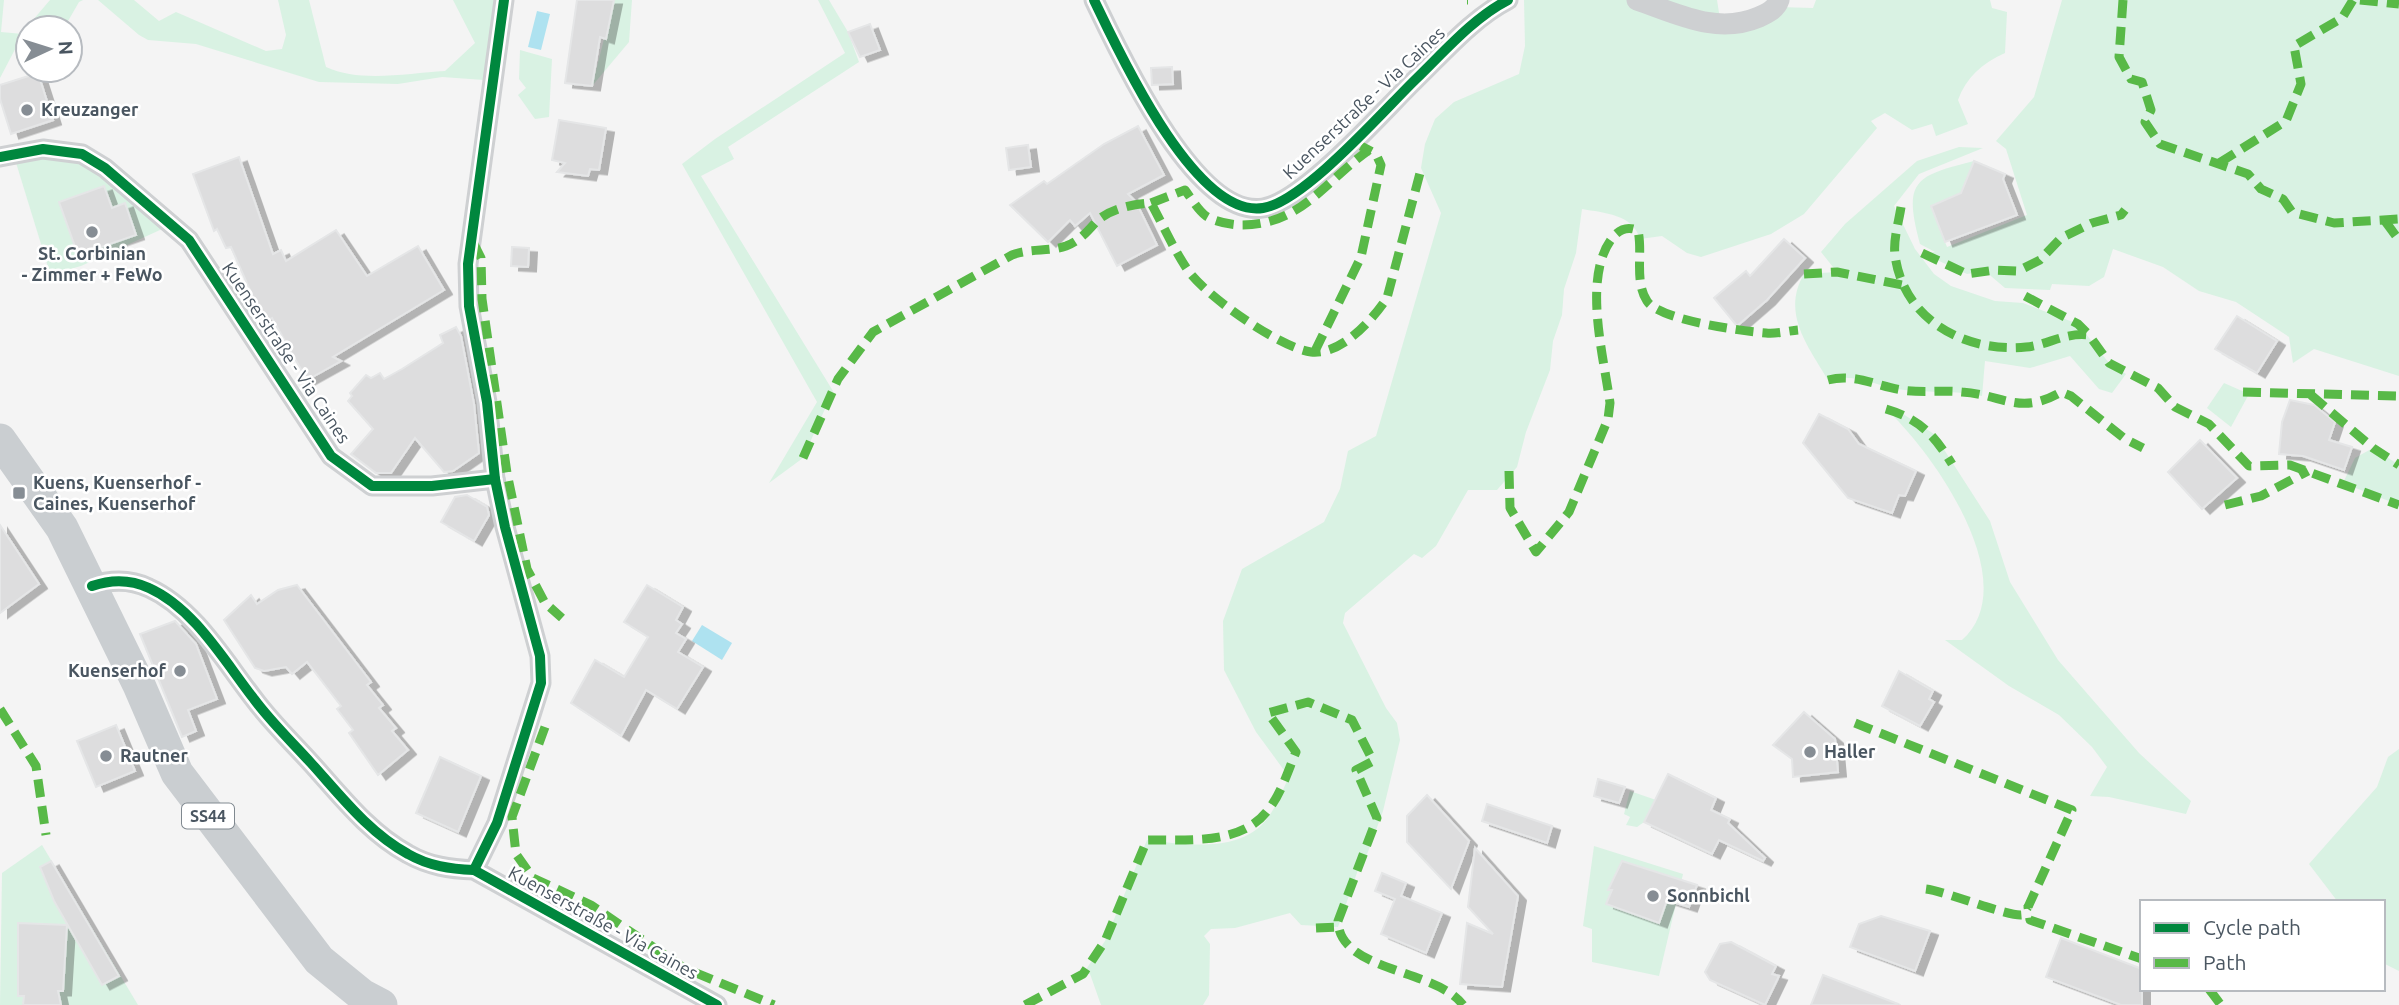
<svg xmlns="http://www.w3.org/2000/svg" width="2399" height="1005" viewBox="0 0 2399 1005" font-family="Ubuntu,sans-serif">
<defs>
<filter id="shadow"><feDropShadow dx="8" dy="4.5" stdDeviation="0" flood-color="#0004"/></filter>
</defs>
<rect width="100%" height="100%" fill="#f4f4f4"/>
<g fill="#d9f2e3">
<polygon points="0,0 4,0 1,32 23,34 0,78"/>
<polygon points="50,0 83,0 79,2 64,28 42,28 33,20"/>
<path d="M98,0H134L159,21L176,12L266,51L282,49L286,35L278,0H309L326,67C360,83 408,73 445,71L475,43L453,0H504L484,80L442,77L398,84L319,82L196,44L148,40L139,35Z"/>
<polygon points="614,0 632,0 629,42 592,86"/>
<polygon points="818,0 829,0 848,32 859,62 728,147 734,159 701,176 833,391 803,458 769,483 817,402 682,164 715,139 845,53"/>
<path d="M1524,0H1717L1721,25L1777,7L1813,8L1816,0H1990L1992,8L2007,12L2005,53C1982,63 1966,78 1958,100L1968,124L1936,136L1932,124L1912,130L1885,113L1871,121L1877,128L1804,214L1771,234L1701,257L1687,253L1662,236L1640,239C1633,214 1604,213 1582,209L1576,253L1564,289L1562,315L1553,341L1550,370L1526,432L1517,467L1497,490H1468L1436,546L1422,558L1414,554L1345,613L1343,623L1386,708L1397,723L1400,740L1383,811L1362,868L1359,867L1338,927L1301,925L1290,913L1235,928L1211,929L1204,936L1210,944L1209,995L1203,1005H1101L1090,974H1083L1105,941L1147,840C1183,844 1239,854 1266,820C1276,808 1282,791 1289,777L1256,732L1224,670L1223,621L1242,569L1324,522L1340,489L1348,451L1376,436L1441,213L1421,168L1425,144L1435,119L1454,102L1519,74L1525,46Z"/>
<path d="M2062,0H2399V376L2314,349L2293,363L2289,337L2236,302L2199,291L2163,267L2113,249L2104,277L2089,286L2052,284L2050,290L2005,288L1985,271L1967,274L1922,253L1935,252L1920,244C1903,181 1914,176 1974,161L1965,182L1969,203L1957,195L1931,207L1947,247L2027,215L2006,149L1996,141L2034,97Z"/>
<polygon points="520,50 552,59 549,117 535,119 518,95 526,88 519,79"/>
<path d="M1959,147L1983,148L1919,174L1894,206L1915,249L1934,274L1951,286L1995,301L2023,303L2078,324L2109,363L2126,374L2112,393L2099,389L2070,356L2030,368L1985,361L1982,396C1956,390 1931,393 1904,390C1876,387 1858,372 1828,380C1808,346 1781,313 1804,274L1837,272L1821,252L1845,224L1917,161Z"/>
<polygon points="13,153 82,154 171,225 81,266 56,273 49,270"/>
<polygon points="2224,383 2249,394 2231,427 2207,408"/>
<path d="M1886,409L1903,414L1934,434L1990,521L2010,582L2058,660L2139,753L2191,801L2186,814L2109,797L2090,796L2107,767L2092,747L2059,715L2009,686L1945,640H1962C2026,583 1932,451 1886,409Z"/>
<polygon points="2373,448 2399,465 2399,505 2343,483 2355,458"/>
<polygon points="2399,749 2399,971 2383,963 2383,902 2338,902 2309,864 2377,787 2388,757"/>
<polygon points="1630,791 1656,800 1644,822 1637,827 1626,825 1630,817 1624,814"/>
<polygon points="42,845 138,1005 0,1005 2,873"/>
<polygon points="1594,846 1683,874 1659,976 1592,962 1592,929 1583,926"/>
</g>
<g fill="#aee2f0">
<polygon points="537,11 550,14 541,50 528,47"/>
<polygon points="702,625 732,643 722,660 692,641"/>
</g>
<g fill="#ddddde" stroke="#e5e6e7" stroke-width="2" filter="url(#shadow)">
<polygon points="577,0 614,0 606,39 600,37 592,86 565,83"/>
<polygon points="870,24 880,50 860,57 848,32"/>
<polygon points="1172,67 1173,84 1152,85 1151,68"/>
<polygon points="38,73 53,120 11,134 0,99 0,85"/>
<polygon points="559,120 606,128 599,170 590,169 588,176 557,172 565,163 552,160"/>
<polygon points="1138,126 1164,175 1128,194 1136,202 1157,245 1117,266 1090,213 1075,226 1070,220 1048,242 1010,205 1044,181 1047,184 1104,144"/>
<polygon points="1028,145 1031,167 1009,170 1006,148"/>
<polygon points="239,157 273,254 281,250 286,261 336,230 367,276 418,246 444,290 333,357 341,361 307,380 272,318 264,322 231,247 226,248 217,229 214,231 193,174"/>
<polygon points="1974,161 2005,174 2003,179 2017,215 1945,242 1931,206 1961,193"/>
<polygon points="104,186 112,208 125,203 136,235 78,255 59,202"/>
<polygon points="1784,239 1805,258 1767,300 1737,326 1714,298 1746,271 1750,276"/>
<polygon points="512,247 529,248 528,267 511,266"/>
<polygon points="2237,316 2277,341 2257,373 2215,349"/>
<polygon points="456,327 461,336 474,404 479,453 453,471 444,472 415,438 391,473 376,473 351,454 373,429 348,401 352,396 350,393 366,375 371,378 380,373 384,379 402,369 443,343 440,335"/>
<polygon points="2290,400 2314,405 2335,422 2329,440 2352,447 2344,470 2303,456 2279,454 2282,422"/>
<polygon points="1819,414 1848,429 1859,444 1916,471 1905,496 1899,495 1892,513 1848,498 1803,443"/>
<polygon points="2200,440 2237,478 2202,509 2168,472"/>
<polygon points="467,495 487,507 489,515 474,541 441,522 455,497"/>
<polygon points="0,525 39,584 0,613"/>
<polygon points="297,585 371,682 367,685 383,705 379,708 396,728 392,731 408,750 378,775 349,733 353,730 337,709 341,706 307,662 292,674 286,667 264,671 255,668 224,620 251,595 257,604 278,590"/>
<polygon points="647,585 683,607 676,620 682,624 676,633 686,639 678,652 703,667 677,709 646,690 621,736 571,703 595,660 624,677 648,637 624,622"/>
<polygon points="175,621 196,644 217,699 188,710 196,731 182,737 140,634"/>
<polygon points="1899,671 1933,691 1929,699 1934,702 1920,726 1882,706"/>
<polygon points="1804,712 1835,739 1838,772 1793,777 1792,759 1773,745"/>
<polygon points="116,725 135,771 96,787 77,741"/>
<polygon points="440,757 481,776 458,832 416,813"/>
<polygon points="1668,774 1716,798 1711,810 1730,819 1728,823 1765,858 1763,861 1719,840 1712,854 1644,822"/>
<polygon points="1598,779 1625,787 1619,803 1594,796"/>
<polygon points="1427,795 1469,841 1451,889 1407,842 1407,816"/>
<polygon points="1487,804 1552,826 1547,843 1482,821"/>
<polygon points="1475,848 1518,896 1502,987 1460,984 1467,923 1493,934 1468,907"/>
<polygon points="51,861 119,976 102,985 54,901 40,867"/>
<polygon points="1622,861 1697,885 1689,907 1667,900 1659,923 1606,904 1612,890 1608,890"/>
<polygon points="1382,873 1406,883 1401,896 1442,913 1426,953 1381,934 1395,899 1375,891"/>
<polygon points="1881,916 1930,931 1915,971 1850,947 1859,924"/>
<polygon points="18,923 67,925 63,991 58,991 61,1005 23,1005 24,996 18,996"/>
<polygon points="2061,938 2142,969 2142,1005 2121,1005 2046,977"/>
<polygon points="1731,942 1776,966 1772,974 1779,976 1765,1005 1710,980 1705,972 1720,944"/>
<polygon points="1823,975 1898,1004 1897,1005 1811,1005"/>
</g>
<g fill="none" stroke-linecap="round" stroke-linejoin="round">
<g stroke="#ced0d2" stroke-width="21">
<path d="M1094,0C1119,52 1195,219 1263,208C1304,202 1384,110 1416,79C1444,52 1473,18 1508,0"/>
<path d="M1637,0C1678,14 1717,35 1759,17C1768,13 1776,9 1779,0"/>
<polyline points="0,157 43,149 82,154 105,168 189,240 331,456 372,486 432,486 495,479"/>
<path d="M92,586C112,579 130,579 149,588C194,608 225,662 254,699C271,722 292,742 311,763C340,795 369,833 408,854C429,866 450,869 474,870L717,1005"/>
<polyline points="474,870 497,823 541,683 540,656 505,527 495,479 487,402 469,306 468,264 504,0"/>
</g>
<polyline stroke="#caced1" stroke-width="33" points="0,440 62,528 139,685 177,773 319,960 362,995 381,1005"/>
<g stroke="#58b947" stroke-width="9" stroke-dasharray="18 9" stroke-linecap="butt">
<polyline points="1467,0 1468,0"/>
<polyline points="2123,0 2119,57 2131,79 2142,82 2151,110 2145,122 2160,144 2248,174 2261,189 2283,199 2292,212 2334,223 2399,219"/>
<polyline points="2360,0 2399,4"/>
<polyline points="2219,163 2286,121 2301,84 2294,46 2342,18 2353,0"/>
<path d="M1151,203L1185,190C1191,198 1198,210 1206,216C1215,222 1232,225 1242,225C1301,225 1325,181 1369,150"/>
<path d="M1901,207C1899,221 1893,240 1895,255C1903,319 1964,353 2026,347C2048,345 2065,332 2089,335L2109,363L2158,388L2175,407L2209,424L2249,466L2290,465L2399,505"/>
<polyline points="2385,221 2399,240"/>
<polyline points="473,242 481,258 482,299 507,473 527,569 545,603 562,618"/>
<polyline points="1922,253 1967,274 1995,270 2018,271 2040,260 2061,238 2092,223 2121,215 2125,210"/>
<polyline points="1804,274 1837,272 1902,285"/>
<polyline points="2025,296 2078,324 2089,335"/>
<polyline points="1315,351 1361,257 1381,165 1376,154 1361,146"/>
<path d="M1828,380C1855,373 1876,386 1902,390C1922,393 1943,390 1962,392C2005,395 2019,416 2061,392L2071,396L2125,439L2143,448"/>
<polyline points="2243,392 2399,396"/>
<polyline points="2311,395 2373,448 2399,465"/>
<path d="M1886,409C1920,419 1934,435 1952,464"/>
<path d="M803,458L838,379L873,332L1012,255C1030,248 1049,252 1066,246C1079,241 1087,232 1095,223C1108,209 1133,204 1151,203C1163,225 1173,248 1187,269C1204,295 1280,348 1311,352C1342,355 1372,320 1387,298L1420,173"/>
<path d="M1509,471L1510,508L1536,552L1569,512L1608,419L1610,403C1604,357 1581,274 1614,236C1620,229 1630,226 1638,231C1643,252 1634,281 1647,301C1659,320 1741,331 1766,333C1776,334 1788,331 1798,330"/>
<polyline points="2225,505 2261,496 2308,471"/>
<polyline points="0,709 36,766 46,835"/>
<polyline points="1855,723 2072,810 2028,907 2030,920 2142,959"/>
<polyline points="545,727 512,817 516,854 533,878 591,905 684,968 774,1005"/>
<path d="M1926,889C1948,892 2009,917 2022,915L2028,907"/>
<polyline points="1316,928 1338,927"/>
<polyline points="2209,989 2221,1005"/>
<path d="M1025,1005L1083,974L1105,941L1147,840C1186,839 1241,846 1268,810C1281,794 1288,771 1296,752L1268,713L1308,702L1352,720L1373,761L1356,770L1377,818L1338,921C1339,972 1437,969 1463,1005"/>
</g>
<g stroke="#fff" stroke-width="15">
<g id="cycleway">
<path d="M1094,0C1119,52 1195,219 1263,208C1304,202 1384,110 1416,79C1444,52 1473,18 1508,0"/>
<polyline points="0,157 43,149 82,154 105,168 189,240 331,456 372,486 432,486 495,479"/>
<path d="M92,586C112,579 130,579 149,588C194,608 225,662 254,699C271,722 292,742 311,763C340,795 369,833 408,854C429,866 450,869 474,870L717,1005"/>
<polyline points="474,870 497,823 541,683 540,656 505,527 495,479 487,402 469,306 468,264 504,0"/>
</g>
</g>
<use href="#cycleway" stroke="#00873e" stroke-width="10"/>
</g>
<g fill="#868d94" stroke="#fff" stroke-width="2.5">
<circle cx="27" cy="110" r="7"/>
<circle cx="92" cy="232" r="7"/>
<rect x="12" y="486" width="14" height="14" rx="3.5"/>
<circle cx="180" cy="671" r="7"/>
<circle cx="1810" cy="752" r="7"/>
<circle cx="106" cy="756" r="7"/>
<circle cx="1653" cy="896" r="7"/>
</g>
<g text-anchor="middle" stroke-width="5" stroke-linejoin="round" paint-order="stroke">
<rect fill="#fff" stroke="#808990" stroke-width="2" x="182" y="803.5" width="52" height="25" rx="5"/>
<g font-size="16" font-weight="bold" fill="#4a5661">
<text x="208" y="822">SS44</text>
</g>
<g font-size="18" fill="#4a5661" stroke="#fff">
<text transform="translate(1364 103) rotate(-43)" y="6">Kuenserstraße - Via Caines</text>
<text transform="translate(286 353) rotate(56)" y="6">Kuenserstraße - Via Caines</text>
<text transform="translate(603 923) rotate(29)" y="6">Kuenserstraße - Via Caines</text>
</g>
<g font-size="18" font-weight="bold" fill="#4a5661" stroke="#fff" text-anchor="start">
<text x="41" y="116">Kreuzanger</text>
<text x="92" y="260" text-anchor="middle">St. Corbinian<tspan x="92" dy="21">- Zimmer + FeWo</tspan></text>
<text x="33" y="489">Kuens, Kuenserhof -<tspan x="33" dy="21">Caines, Kuenserhof</tspan></text>
<text x="166" y="677" text-anchor="end">Kuenserhof</text>
<text x="1824" y="758">Haller</text>
<text x="120" y="762">Rautner</text>
<text x="1667" y="902">Sonnbichl</text>
</g>
</g>
<rect x="2140" y="900" width="245" height="91" fill="#ffffff" stroke="#b7bbc0" stroke-width="2"/>
<rect x="2154" y="923" width="35" height="10" fill="#00873e" stroke="#b7bbc0" stroke-width="2"/>
<text x="2203" y="935" font-size="21" fill="#4a5661">Cycle path</text>
<rect x="2154" y="958" width="35" height="10" fill="#58b947" stroke="#b7bbc0" stroke-width="2"/>
<text x="2203" y="970" font-size="21" fill="#4a5661">Path</text>
<g transform="translate(49 49) rotate(86)"><circle r="33" fill="#ffffff" stroke="#b7bbc0" stroke-width="2"/>
<path d="M0-5L12 26L0 18L-12 26Z" fill="#868d94"/>
<text y="-10" font-size="19" font-weight="bold" text-anchor="middle" fill="#4a5661">N</text>
</g>
</svg>
